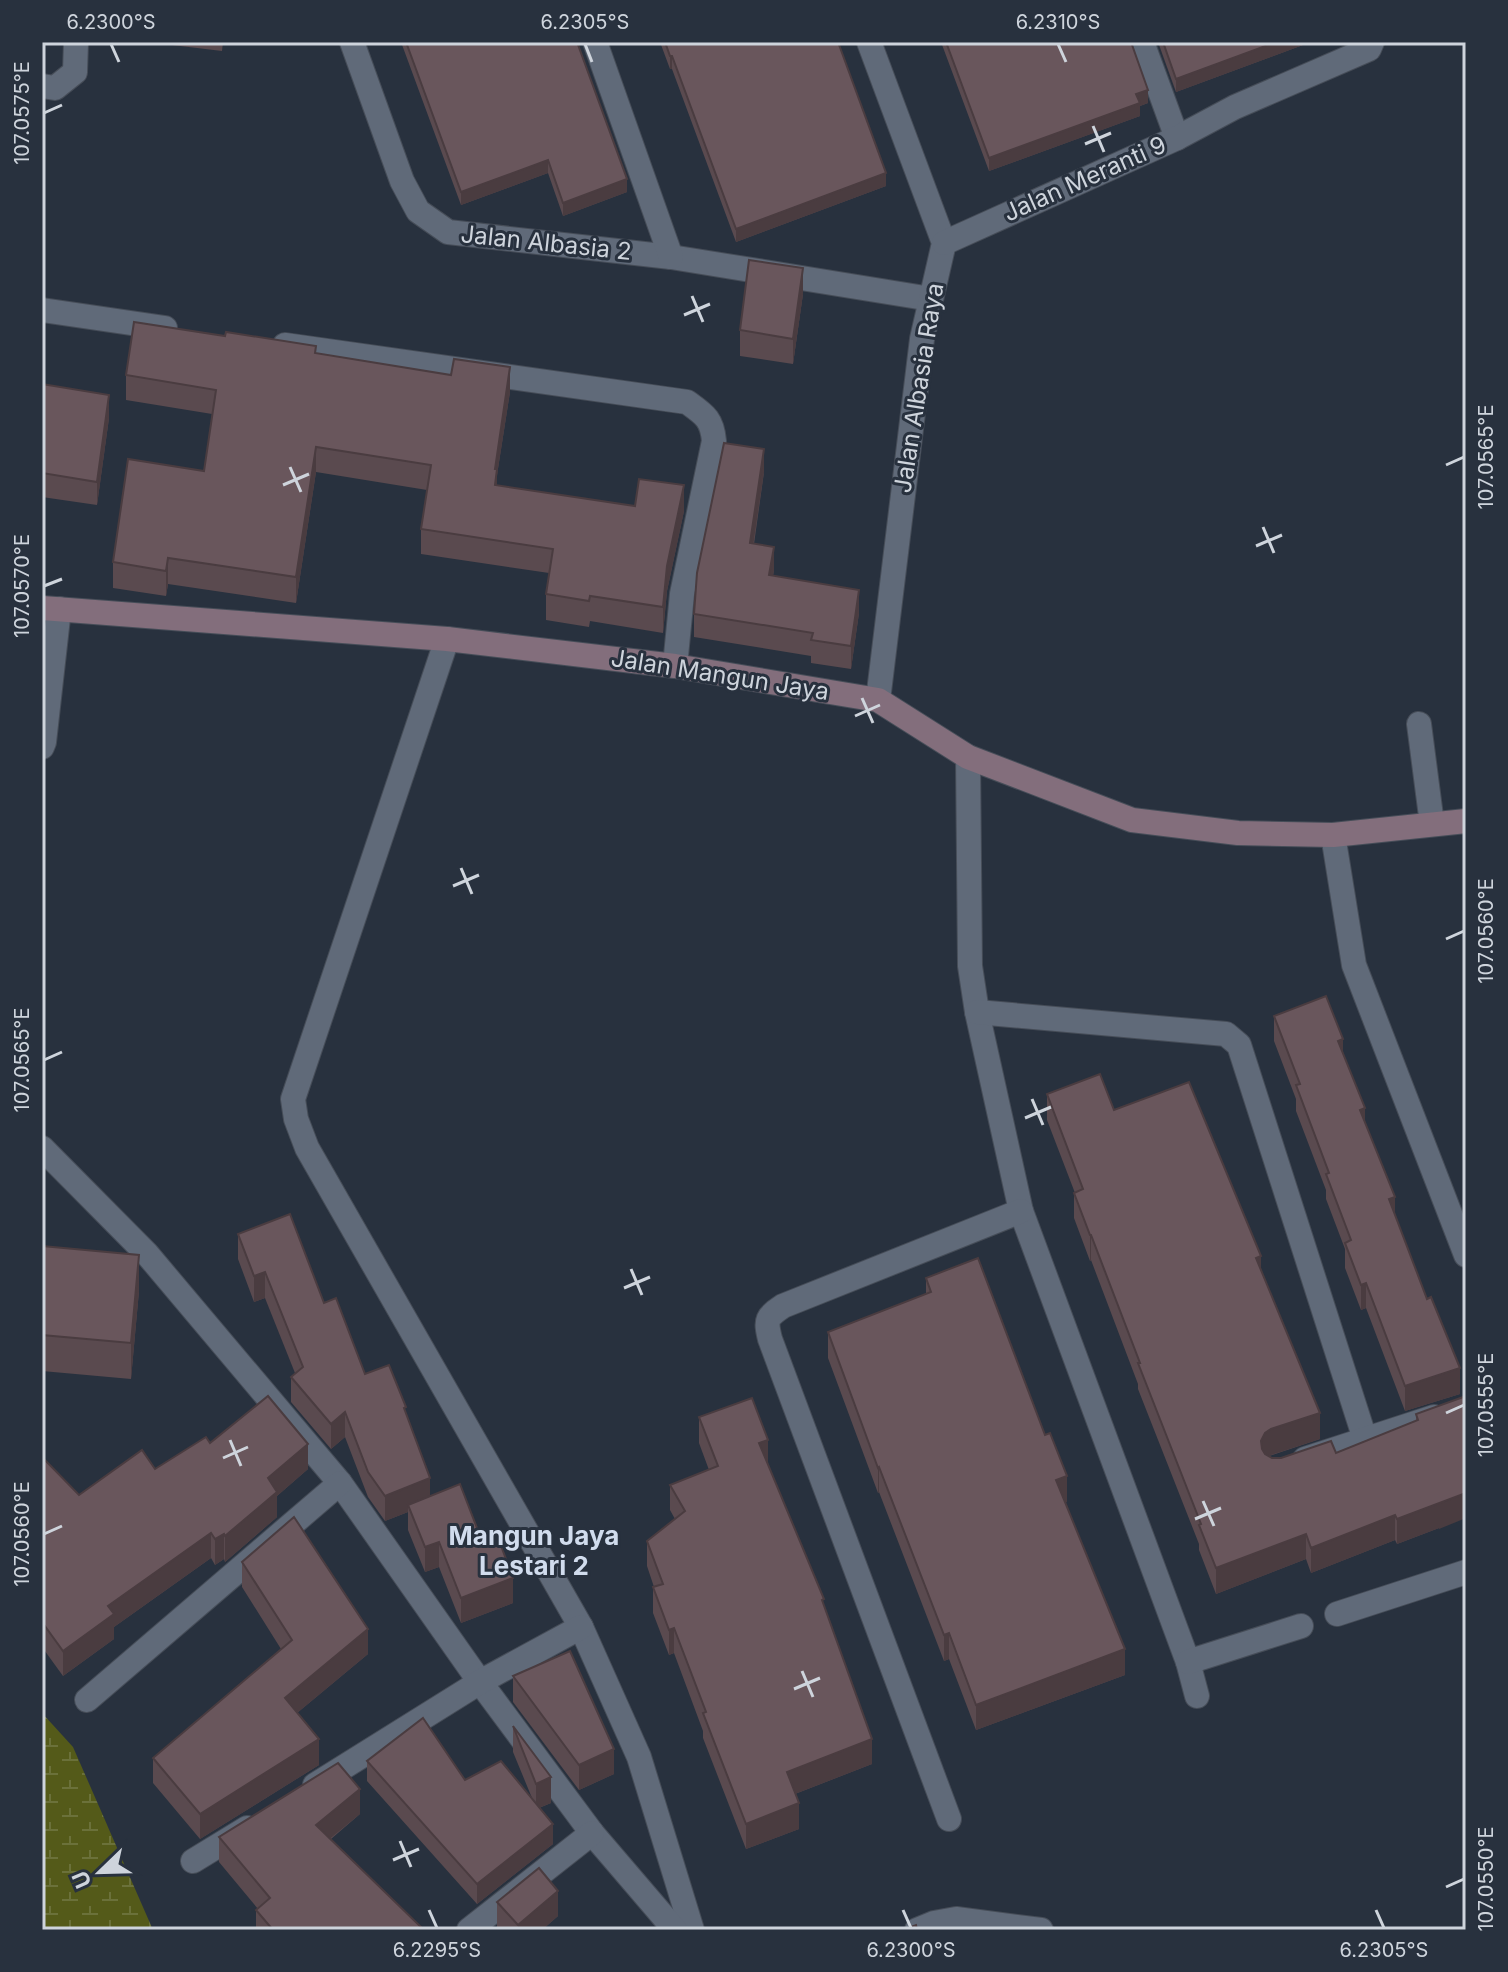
<svg xmlns="http://www.w3.org/2000/svg" width="1508" height="1972" viewBox="0 0 1508 1972" font-family="Inter,sans-serif">
<defs>
<pattern id="wetland-marsh" width="20" height="14" patternUnits="userSpaceOnUse" patternTransform="scale(2)"><rect width="20" height="14" fill="#545a19"/><path d="M1 5h8M5 5V1M11 12h8M15 12V8" fill="none" stroke="#6b713a"/></pattern>
</defs>
<rect width="100%" height="100%" fill="#28313e"/>
<polygon fill="url(#wetland-marsh)" points="42,1713 73,1747 153,1930 42,1930"/>
<g fill="none" stroke-linecap="round" stroke-linejoin="round">
<g stroke="#464d58" stroke-width="26">
<g id="street">
<polyline points="352,42 402,181 418,211 448,232 671,257 931,299"/>
<polyline points="595,42 671,257"/>
<polyline points="869,42 944,243 922,339 878,700"/>
<polyline points="1142,42 1177,138"/>
<polyline points="42,86 55,88 75,72 76,42"/>
<polyline points="944,243 1177,138 1235,107 1369,49 1372,42"/>
<polyline points="42,310 165,328"/>
<path d="M285,345L687,402C705,415 712,419 714,441L682,594L675,666"/>
<polyline points="447,639 293,1099 296,1119 307,1148 581,1627 639,1757 692,1930"/>
<polyline points="1419,724 1432,824"/>
<polyline points="42,747 44,742 59,609"/>
<polyline points="968,757 970,966 977,1012 1021,1211 1188,1662 1197,1696"/>
<polyline points="1333,835 1354,965 1466,1255"/>
<polyline points="977,1012 1226,1034 1239,1045 1365,1439"/>
<polyline points="42,1148 147,1254 340,1483 480,1682 592,1833 675,1930"/>
<polyline points="1305,1459 1434,1417"/>
<polyline points="1337,1614 1466,1572"/>
<polyline points="1188,1662 1301,1626"/>
<polyline points="87,1700 340,1483"/>
<polyline points="315,1785 480,1682 581,1627"/>
<path d="M949,1819L770,1339C765,1319 767,1317 783,1306L1021,1211"/>
<polyline points="193,1861 247,1828"/>
<polyline points="469,1930 592,1833"/>
<polyline points="917,1930 934,1923 956,1919 1041,1930"/>
</g>
</g>
<g stroke="#464d58" stroke-width="26">
<polyline id="secondary" points="42,608 447,639 675,666 878,700 968,757 1132,820 1238,833 1333,835 1466,821"/>
</g>
<use href="#street" stroke="#606a79" stroke-width="24"/>
<use href="#secondary" stroke="#836e7c" stroke-width="24"/>
</g>
<g fill="#5a4a4f">
<polygon points="172,42 223,42 222,51 172,45"/>
<polygon points="401,42 577,42 627,192 563,216 548,173 461,205"/>
<polygon points="660,42 838,42 886,186 736,242 672,69 670,69"/>
<polygon points="941,42 1131,42 1148,103 1140,106 1140,116 989,171"/>
<polygon points="1158,42 1311,42 1176,92"/>
<polygon points="803,294 793,364 740,356 740,330"/>
<polygon points="316,354 510,392 497,475 497,486 635,506 684,511 667,591 663,633 590,621 589,627 546,620 546,594 549,573 421,554 421,529 427,490 316,472 296,603 168,584 166,596 113,588 113,562 204,471 212,414 126,400 126,375"/>
<polygon points="42,385 109,418 97,505 42,497"/>
<polygon points="764,472 754,544 774,570 773,576 859,613 851,669 811,663 811,656 694,637 694,614"/>
<polygon points="1274,1016 1343,1054 1395,1216 1460,1394 1405,1411 1366,1308 1361,1310 1345,1268 1345,1249 1326,1199 1326,1190 1296,1111 1296,1099 1274,1041"/>
<polygon points="1047,1094 1114,1110 1261,1271 1320,1439 1269,1456 1272,1458 1336,1453 1416,1422 1416,1414 1466,1396 1439,1529 1439,1528 1397,1544 1395,1540 1311,1573 1306,1559 1216,1594 1199,1550 1199,1544 1138,1389 1138,1384 1091,1260 1090,1261 1074,1218 1074,1193 1075,1193 1047,1120"/>
<polygon points="238,1234 324,1303 365,1374 406,1414 430,1496 482,1541 513,1603 461,1623 439,1567 425,1572 408,1530 408,1512 385,1521 368,1497 345,1437 331,1449 291,1402 291,1377 295,1373 265,1298 254,1302 238,1259"/>
<polygon points="42,1246 139,1291 131,1379 42,1371"/>
<polygon points="926,1278 1067,1502 1065,1502 1125,1675 976,1730 949,1659 944,1661 879,1492 878,1493 828,1358 828,1332 926,1294"/>
<polygon points="699,1417 768,1465 824,1606 872,1764 795,1794 799,1829 746,1849 703,1738 703,1731 674,1653 669,1655 653,1613 653,1587 654,1587 647,1566 647,1541 675,1519 670,1510 670,1485 709,1470 699,1443"/>
<polygon points="210,1443 308,1469 277,1496 277,1517 225,1562 224,1559 215,1565 211,1558 114,1627 114,1639 63,1676 42,1647 42,1457 79,1495 155,1469"/>
<polygon points="242,1562 368,1654 297,1713 319,1765 200,1839 153,1783 153,1758 281,1649 242,1587"/>
<polygon points="513,1676 614,1774 579,1790 513,1702"/>
<polygon points="513,1726 551,1803 539,1808 553,1844 477,1904 367,1781 367,1761 465,1780 532,1798 513,1752"/>
<polygon points="360,1814 331,1839 424,1930 256,1930 256,1910 258,1909 219,1862 219,1837"/>
<polygon points="497,1902 558,1916 542,1930 500,1930 497,1927"/>
</g>
<g fill="#4a3c40">
<polygon points="1276,42 1311,42 1176,92 1176,79"/>
<rect x="670" y="56" width="2" height="13"/>
<polygon points="1148,90 1148,103 1140,106 1140,116 989,171 989,158"/>
<polygon points="548,160 548,173 461,205 461,192"/>
<polygon points="886,173 886,186 736,242 736,229"/>
<polygon points="627,179 627,192 563,216 563,203"/>
<polygon points="803,268 803,294 793,364 793,339"/>
<polygon points="510,367 510,392 497,475 497,494 495,511 495,469"/>
<polygon points="109,395 109,418 97,505 97,482"/>
<polygon points="316,447 316,472 296,603 296,577"/>
<polygon points="764,449 764,472 750,566 750,543"/>
<polygon points="684,485 684,511 667,591 663,633 663,607 667,566"/>
<polygon points="774,547 774,570 769,598 769,575"/>
<polygon points="168,558 168,584 166,596 166,571"/>
<polygon points="859,590 859,613 851,669 851,646"/>
<polygon points="1343,1039 1343,1064 1338,1041"/>
<polygon points="1365,1108 1365,1133 1360,1110"/>
<polygon points="1395,1197 1395,1222 1389,1199"/>
<polygon points="1090,1235 1091,1235 1091,1260 1090,1261"/>
<polygon points="139,1255 139,1291 131,1379 131,1343"/>
<polygon points="1261,1256 1261,1282 1256,1258"/>
<polygon points="265,1272 265,1298 254,1302 254,1276"/>
<polygon points="1366,1283 1366,1308 1361,1310 1361,1285"/>
<polygon points="1460,1368 1460,1394 1405,1411 1405,1386"/>
<polygon points="345,1412 345,1437 331,1449 331,1424"/>
<polygon points="1320,1413 1320,1439 1271,1455 1265,1458 1261,1467 1261,1441 1265,1433 1271,1429"/>
<polygon points="768,1440 768,1465 759,1443"/>
<polygon points="308,1444 308,1469 277,1496 277,1517 225,1562 225,1536 268,1478"/>
<polygon points="879,1467 879,1492 878,1493 878,1468"/>
<polygon points="1067,1476 1067,1502 1056,1506 1056,1480"/>
<polygon points="430,1478 430,1504 408,1505 408,1512 385,1521 385,1496"/>
<polygon points="1466,1493 1466,1518 1439,1529 1439,1504"/>
<polygon points="1439,1502 1439,1528 1397,1544 1397,1519"/>
<polygon points="1395,1515 1395,1540 1311,1573 1311,1548"/>
<polygon points="211,1533 211,1558 114,1627 114,1639 63,1676 63,1651 108,1606"/>
<polygon points="224,1534 224,1559 215,1565 215,1539"/>
<polygon points="1306,1534 1306,1559 1216,1594 1216,1568"/>
<polygon points="439,1542 439,1567 425,1572 425,1547"/>
<polygon points="513,1578 513,1603 461,1623 461,1598"/>
<polygon points="674,1628 674,1653 669,1655 669,1630"/>
<polygon points="368,1629 368,1654 285,1723 285,1698"/>
<polygon points="949,1633 949,1659 944,1661 944,1635"/>
<polygon points="1125,1649 1125,1675 976,1730 976,1705"/>
<polygon points="319,1739 319,1765 200,1839 200,1814"/>
<polygon points="872,1739 872,1764 787,1797 787,1772"/>
<polygon points="614,1749 614,1774 579,1790 579,1765"/>
<polygon points="551,1777 551,1803 536,1809 536,1784"/>
<polygon points="360,1789 360,1814 316,1850 316,1825"/>
<polygon points="799,1803 799,1829 746,1849 746,1824"/>
<polygon points="553,1824 553,1844 477,1904 477,1884"/>
<polygon points="558,1891 558,1916 542,1930 518,1930 518,1925"/>
</g>
<g fill="#69565c" stroke="#4a3c40" stroke-width="2">
<polygon points="406,42 577,42 627,179 563,203 548,160 461,192"/>
<polygon points="665,42 838,42 886,173 736,229 672,56 670,56"/>
<polygon points="946,42 1131,42 1148,90 1136,94 1140,103 989,158"/>
<polygon points="1163,42 1276,42 1176,79"/>
<polygon points="749,260 803,268 793,339 740,330"/>
<polygon points="134,322 225,336 226,332 316,346 315,353 451,375 454,359 510,367 495,469 497,469 495,485 635,506 639,479 684,485 667,566 663,607 590,596 589,601 546,594 553,549 421,529 431,465 316,447 296,577 168,558 166,571 113,562 128,459 204,471 216,390 126,375"/>
<polygon points="42,384 109,395 97,482 42,473"/>
<polygon points="724,443 764,449 750,543 774,547 769,575 859,590 851,646 811,640 813,633 694,614 697,573"/>
<polygon points="1326,996 1343,1039 1338,1041 1365,1108 1360,1110 1395,1197 1389,1199 1427,1299 1431,1297 1460,1368 1405,1386 1366,1283 1361,1285 1345,1243 1351,1240 1326,1174 1329,1173 1296,1085 1300,1084 1274,1016"/>
<polygon points="1100,1074 1114,1110 1189,1082 1261,1256 1256,1258 1320,1413 1271,1429 1265,1433 1261,1441 1262,1449 1265,1454 1272,1458 1281,1458 1331,1441 1336,1453 1418,1420 1416,1414 1466,1396 1466,1493 1397,1519 1395,1515 1311,1548 1306,1534 1216,1568 1199,1525 1201,1524 1138,1363 1140,1363 1091,1235 1090,1235 1074,1193 1083,1189 1047,1094"/>
<polygon points="290,1214 324,1303 336,1298 365,1374 389,1365 406,1407 404,1408 430,1478 385,1496 368,1472 345,1412 331,1424 291,1377 303,1367 265,1272 254,1276 238,1234"/>
<polygon points="42,1246 139,1255 131,1343 42,1335"/>
<polygon points="978,1258 1045,1435 1050,1433 1067,1476 1056,1480 1125,1649 976,1705 949,1633 944,1635 879,1467 878,1468 828,1332 931,1292 926,1278"/>
<polygon points="268,1396 308,1444 268,1478 277,1492 225,1536 224,1534 215,1539 211,1533 108,1606 114,1614 63,1651 42,1622 42,1457 79,1495 142,1450 155,1469 206,1437 210,1443"/>
<polygon points="752,1398 768,1440 759,1443 824,1599 822,1600 872,1739 787,1772 799,1803 746,1824 703,1713 706,1712 674,1628 669,1630 653,1587 663,1584 647,1541 685,1511 670,1485 718,1466 699,1417"/>
<polygon points="460,1484 482,1541 497,1535 513,1578 461,1598 439,1542 425,1547 408,1505"/>
<polygon points="294,1517 368,1629 285,1698 319,1739 200,1814 153,1758 292,1640 242,1562"/>
<polygon points="570,1651 614,1749 579,1765 513,1676"/>
<polygon points="423,1718 465,1780 501,1761 553,1824 477,1884 367,1761"/>
<polygon points="513,1726 551,1777 536,1784"/>
<polygon points="338,1763 360,1789 316,1825 424,1930 273,1930 256,1910 270,1898 219,1837"/>
<polygon points="539,1868 558,1891 518,1925 497,1902"/>
<polygon points="916,1925 917,1930 903,1930"/>
</g>
<path fill="none" stroke="#ced4dc" stroke-width="3" d="M111,44L119,62M585,44L592,62M1058,44L1066,62M44,113L62,105M1093,126L1104,152M1085,144L1111,133M692,296L703,322M684,315L710,304M1446,465L1464,457M290,467L301,492M283,485L309,474M1263,527L1274,553M1256,546L1282,535M44,586L62,579M862,698L873,723M855,716L880,705M461,868L472,894M453,886L479,875M1446,939L1464,931M44,1060L62,1052M1032,1099L1043,1125M1025,1118L1051,1107M631,1269L642,1295M624,1288L650,1277M1446,1413L1464,1405M230,1440L241,1466M223,1458L248,1447M1203,1501L1214,1526M1195,1519L1221,1508M44,1534L62,1526M802,1671L813,1697M794,1689L820,1678M400,1841L411,1867M393,1860L419,1849M1446,1887L1464,1879M429,1910L437,1928M903,1910L911,1928M1376,1910L1384,1928"/>
<g text-anchor="middle" stroke-width="6" stroke-linejoin="round" paint-order="stroke">
<g font-size="24" fill="#ced4dc" stroke="#28313e">
<text transform="translate(1085 179) rotate(-24)" y="8">Jalan Meranti 9</text>
<text transform="translate(546 243) rotate(6)" y="8">Jalan Albasia 2</text>
<text transform="translate(919 388) rotate(-81)" y="8">Jalan Albasia Raya</text>
<text transform="translate(720 675) rotate(9)" y="8">Jalan Mangun Jaya</text>
</g>
<g font-size="26" font-weight="bold" fill="#d1dced" stroke="#28313e">
<text x="534" y="1545">Mangun Jaya<tspan x="534" dy="30">Lestari 2</tspan></text>
</g>
</g>
<rect width="1508" height="1972" fill="none" stroke="#28313e" stroke-width="88"/>
<g transform="translate(100 1872) rotate(247)" stroke="#28313e" stroke-width="6" paint-order="stroke">
<path d="M0-6L14 30L0 20L-14 30Z" fill="#ced4dc"/>
<text y="-12" font-size="22" font-weight="bold" text-anchor="middle" fill="#ced4dc">U</text>
</g>
<rect x="44" y="44" width="1420" height="1884" fill="none" stroke="#ced4dc" stroke-width="3"/>
<g font-size="20" text-anchor="middle" fill="#ced4dc">
<text x="111" y="29">6.2300°S</text>
<text x="585" y="29">6.2305°S</text>
<text x="1058" y="29">6.2310°S</text>
<text transform="translate(22 113) rotate(-90)" y="7">107.0575°E</text>
<text transform="translate(1486 457) rotate(-90)" y="7">107.0565°E</text>
<text transform="translate(22 586) rotate(-90)" y="7">107.0570°E</text>
<text transform="translate(1486 931) rotate(-90)" y="7">107.0560°E</text>
<text transform="translate(22 1060) rotate(-90)" y="7">107.0565°E</text>
<text transform="translate(1486 1405) rotate(-90)" y="7">107.0555°E</text>
<text transform="translate(22 1534) rotate(-90)" y="7">107.0560°E</text>
<text transform="translate(1486 1879) rotate(-90)" y="7">107.0550°E</text>
<text x="437" y="1957">6.2295°S</text>
<text x="911" y="1957">6.2300°S</text>
<text x="1384" y="1957">6.2305°S</text>
</g>
</svg>
